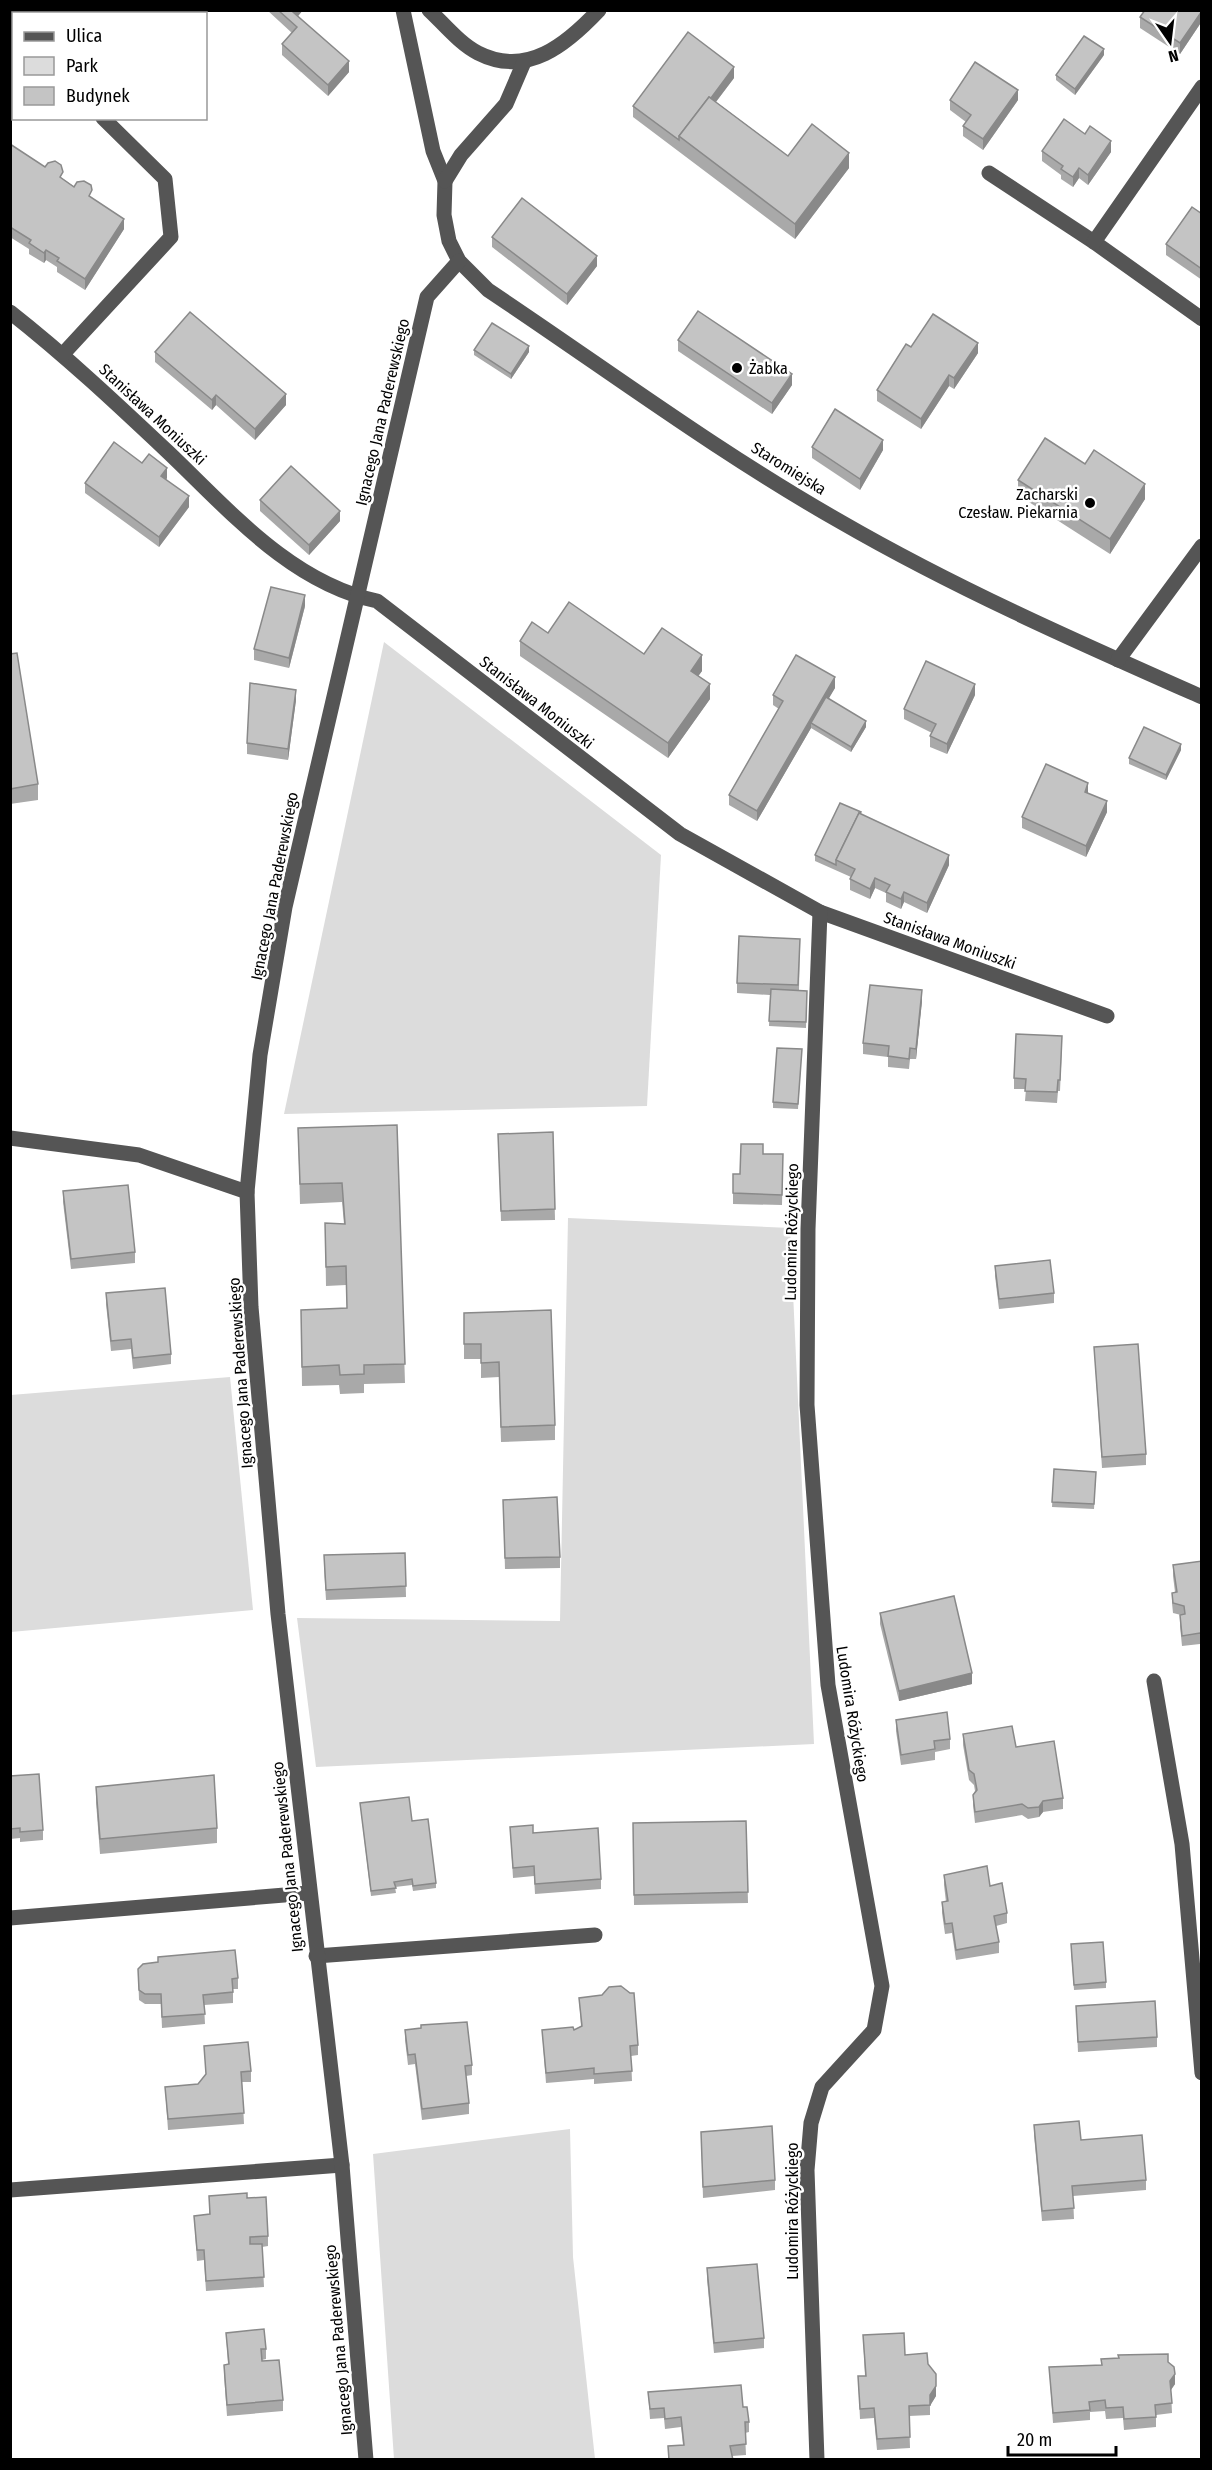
<svg xmlns="http://www.w3.org/2000/svg" width="1212" height="2470" viewBox="0 0 1212 2470" font-family="'Fira Sans Condensed',sans-serif">
<rect width="100%" height="100%" fill="#fff"/>
<g fill="#dcdcdc">
<polygon points="384,642 661,855 647,1106 284,1114"/>
<polygon points="568,1218 790,1228 814,1744 316,1767 297,1618 560,1621"/>
<polygon points="230,1377 253,1610 11,1632 11,1395"/>
<polygon points="570,2129 573,2257 595,2459 394,2459 373,2154"/>
</g>
<g fill="none" stroke-linecap="round" stroke-linejoin="round">
<g stroke="#555" stroke-width="15">
<path d="M403,10L433,151L445,181L444,215L449,241L459,261L488,290C605,368 719,453 841,522C957,589 1080,643 1202,697"/>
<path d="M429,10C444,24 460,44 478,53C527,78 567,44 599,10"/>
<polyline points="10,52 14,54"/>
<polyline points="989,173 1094,242 1202,319"/>
<polyline points="445,181 461,155 506,104 524,62"/>
<polyline points="1094,242 1202,87"/>
<path d="M10,312C66,356 117,404 168,452C229,510 291,583 377,601L680,834L820,912L1107,1016"/>
<polyline points="63,354 171,237 165,179 103,118"/>
<polyline points="1118,660 1202,546"/>
<polyline points="10,1138 139,1155 247,1192"/>
<polyline points="1154,1681 1182,1844 1202,2073"/>
<polyline points="10,1918 309,1893"/>
<polyline points="316,1956 595,1935"/>
<polyline points="10,2190 342,2165"/>
<polyline points="366,2460 342,2165 278,1614 251,1307 247,1192 260,1055 285,907 427,297 459,261"/>
<polyline points="817,2460 807,2170 811,2123 822,2087 874,2030 882,1986 828,1685 807,1405 808,1229 820,912"/>
</g>
</g>
<g fill="#a9a9a9">
<polygon points="40,10 69,10 67,14 44,14"/>
<polygon points="267,10 303,10 298,16 349,72 328,96 282,55 282,44 292,33"/>
<polygon points="1202,10 1202,21 1180,54 1140,28 1140,17"/>
<polygon points="1104,55 1075,95 1056,80 1056,75"/>
<polygon points="734,78 716,102 788,156 849,168 795,239 633,117 633,106"/>
<polygon points="950,100 1018,100 983,150 963,136 963,126 966,122 950,110"/>
<polygon points="10,144 92,198 124,229 85,290 57,272 57,267 46,260 44,263 29,254 29,249 10,237"/>
<polygon points="1042,151 1111,152 1088,185 1079,178 1073,187 1061,179 1061,175 1042,161"/>
<polygon points="1202,214 1202,280 1166,255 1166,244"/>
<polygon points="492,237 597,266 567,305 492,247"/>
<polygon points="678,340 792,385 772,414 678,351"/>
<polygon points="911,347 978,353 954,389 949,386 921,429 877,401 877,390"/>
<polygon points="474,350 529,352 511,379 474,355"/>
<polygon points="155,352 286,405 255,440 216,405 212,410 155,362"/>
<polygon points="812,447 883,450 860,490 812,458"/>
<polygon points="142,463 167,478 166,480 189,507 159,547 85,493 85,483"/>
<polygon points="1085,464 1145,499 1110,554 1018,495 1018,480"/>
<polygon points="260,500 340,521 309,555 260,511"/>
<polygon points="305,606 289,668 254,660 254,649"/>
<polygon points="548,633 644,654 702,671 698,676 710,699 668,758 520,656 520,641"/>
<polygon points="10,654 38,784 38,800 10,804"/>
<polygon points="835,688 828,698 866,727 851,752 811,728 757,821 729,805 729,795 779,709 773,705 773,695"/>
<polygon points="975,695 947,754 930,747 930,736 932,733 904,719 904,709"/>
<polygon points="296,700 288,760 247,754 247,743"/>
<polygon points="1181,750 1166,780 1129,764 1129,758"/>
<polygon points="1088,793 1107,812 1086,857 1022,828 1022,817"/>
<polygon points="861,814 949,865 927,913 904,902 901,909 886,902 886,893 875,888 870,899 850,890 850,879 851,877 815,861 815,855"/>
<polygon points="800,939 799,990 807,991 806,1028 769,1026 770,995 737,993 737,983"/>
<polygon points="922,1001 916,1059 910,1059 909,1069 888,1067 888,1057 863,1054 863,1043"/>
<polygon points="1062,1046 1060,1091 1058,1091 1057,1103 1025,1101 1026,1089 1014,1089 1014,1078"/>
<polygon points="802,1049 798,1109 773,1108 773,1102"/>
<polygon points="397,1125 405,1383 364,1384 364,1393 340,1394 339,1385 302,1386 301,1310 347,1308 346,1285 326,1286 325,1223 344,1224 342,1202 300,1204 298,1128"/>
<polygon points="553,1132 555,1220 501,1221 498,1134"/>
<polygon points="763,1154 783,1154 782,1205 733,1204 733,1174 740,1174"/>
<polygon points="63,1191 135,1252 135,1263 71,1269 63,1202"/>
<polygon points="995,1266 1054,1293 1054,1303 999,1309 995,1276"/>
<polygon points="106,1293 171,1354 171,1364 133,1369 131,1349 111,1351 106,1304"/>
<polygon points="464,1313 555,1425 555,1440 501,1442 499,1377 481,1378 481,1359 464,1359"/>
<polygon points="1094,1347 1146,1454 1146,1465 1102,1468"/>
<polygon points="1054,1469 1096,1472 1094,1509 1052,1507"/>
<polygon points="503,1500 560,1557 560,1568 505,1569"/>
<polygon points="405,1553 406,1597 326,1600 324,1566"/>
<polygon points="1202,1561 1202,1645 1200,1644 1182,1646 1180,1626 1181,1615 1173,1613 1172,1603 1172,1593 1175,1592 1173,1576 1173,1565"/>
<polygon points="880,1613 972,1684 899,1701 880,1624"/>
<polygon points="896,1720 950,1739 950,1749 935,1752 935,1760 901,1765 896,1731"/>
<polygon points="963,1734 1016,1747 1063,1798 1063,1809 1043,1812 1039,1817 1028,1819 1022,1815 975,1823 973,1805 973,1795 975,1791 974,1785 969,1780 963,1745"/>
<polygon points="10,1776 43,1830 43,1840 20,1842 20,1838 10,1839"/>
<polygon points="96,1787 217,1828 217,1843 100,1854 96,1802"/>
<polygon points="360,1803 412,1821 436,1883 436,1888 413,1891 412,1885 395,1887 396,1893 371,1896"/>
<polygon points="746,1821 748,1903 634,1905 633,1823"/>
<polygon points="510,1827 601,1879 601,1889 535,1894 534,1876 513,1878"/>
<polygon points="944,1875 990,1886 1007,1913 1007,1923 996,1926 999,1942 999,1953 956,1960 952,1933 945,1934 942,1913 942,1902 946,1902 944,1885"/>
<polygon points="1071,1950 1106,1982 1106,1988 1074,1990"/>
<polygon points="138,1969 238,1978 238,1989 233,1989 233,2003 204,2005 205,2024 162,2028 161,2004 145,2004 139,2000"/>
<polygon points="579,1998 638,2045 638,2055 631,2056 632,2081 594,2084 594,2079 546,2083 542,2030 574,2030 581,2026"/>
<polygon points="1076,2006 1157,2037 1157,2047 1078,2052"/>
<polygon points="405,2030 472,2065 472,2075 466,2076 469,2103 469,2114 422,2120 415,2064 408,2065 405,2040"/>
<polygon points="204,2046 251,2071 251,2082 242,2082 244,2124 168,2130 165,2087 198,2084 206,2075"/>
<polygon points="1034,2125 1081,2140 1146,2180 1146,2190 1073,2196 1074,2219 1042,2221 1034,2135"/>
<polygon points="701,2132 775,2180 775,2190 703,2198"/>
<polygon points="209,2196 247,2198 268,2236 268,2246 262,2247 264,2287 206,2291 204,2260 197,2261 194,2216 209,2214"/>
<polygon points="707,2268 764,2338 764,2348 714,2353 707,2279"/>
<polygon points="226,2333 266,2349 266,2359 262,2360 283,2400 283,2411 227,2416 224,2375 224,2365 228,2364"/>
<polygon points="863,2335 905,2355 928,2364 936,2396 930,2405 930,2415 909,2416 910,2448 877,2450 874,2418 860,2419 858,2376 865,2376"/>
<polygon points="1168,2362 1175,2384 1171,2390 1172,2413 1156,2415 1156,2427 1124,2430 1123,2418 1106,2419 1105,2411 1090,2412 1090,2420 1053,2423 1049,2367 1101,2365"/>
<polygon points="648,2392 743,2407 749,2422 749,2432 745,2433 746,2455 732,2456 733,2460 668,2460 668,2446 683,2445 681,2427 665,2429 664,2418 650,2419"/>
</g>
<g fill="#898989">
<polygon points="60,10 69,10 67,14 60,14"/>
<polygon points="294,10 303,10 293,22 293,12"/>
<polygon points="1202,11 1202,21 1180,54 1180,43"/>
<polygon points="1104,49 1104,55 1075,95 1075,89"/>
<polygon points="349,61 349,72 328,96 328,85"/>
<polygon points="734,67 734,78 686,141 681,137"/>
<polygon points="1018,90 1018,100 983,150 983,139"/>
<polygon points="1111,141 1111,152 1088,185 1088,175"/>
<polygon points="849,153 849,168 795,239 795,224"/>
<polygon points="1079,168 1079,178 1073,187 1073,177"/>
<polygon points="124,219 124,229 85,290 85,279"/>
<polygon points="46,250 46,260 44,263 44,253"/>
<polygon points="597,256 597,266 567,305 567,294"/>
<polygon points="978,343 978,353 954,389 954,378"/>
<polygon points="529,346 529,352 511,379 511,374"/>
<polygon points="792,374 792,385 772,414 772,403"/>
<polygon points="949,375 949,386 921,429 921,419"/>
<polygon points="286,394 286,405 255,440 255,429"/>
<polygon points="216,395 216,405 212,410 212,400"/>
<polygon points="883,440 883,450 860,490 860,479"/>
<polygon points="167,468 167,478 161,486 161,476"/>
<polygon points="1145,484 1145,499 1110,554 1110,539"/>
<polygon points="189,496 189,507 159,547 159,537"/>
<polygon points="340,511 340,521 309,555 309,545"/>
<polygon points="305,595 305,606 289,668 289,658"/>
<polygon points="702,655 702,671 691,686 691,671"/>
<polygon points="835,677 835,688 814,724 811,723 811,728 757,821 757,811"/>
<polygon points="710,684 710,699 668,758 668,743"/>
<polygon points="975,684 975,695 947,754 947,744"/>
<polygon points="296,690 296,700 288,760 288,749"/>
<polygon points="866,721 866,727 851,752 851,747"/>
<polygon points="1181,744 1181,750 1166,780 1166,775"/>
<polygon points="1088,783 1088,794 1085,792"/>
<polygon points="1107,801 1107,812 1086,857 1086,846"/>
<polygon points="949,855 949,865 927,913 927,903"/>
<polygon points="875,878 875,888 870,899 870,889"/>
<polygon points="904,892 904,902 901,909 901,899"/>
<polygon points="922,990 922,1001 916,1059 916,1049"/>
<polygon points="972,1673 972,1684 899,1701 899,1691"/>
<polygon points="1043,1801 1043,1812 1039,1817 1039,1807"/>
<polygon points="1175,2374 1175,2384 1170,2391 1170,2381"/>
<polygon points="936,2386 936,2396 930,2406 930,2395"/>
</g>
<g fill="#c4c4c4" stroke="#898989" stroke-width="1.5">
<polygon points="278,10 294,10 293,12 349,61 328,85 282,44 297,27"/>
<polygon points="1145,10 1202,10 1202,11 1180,43 1140,17"/>
<polygon points="688,32 734,67 711,98 709,97 679,136 679,140 633,106"/>
<polygon points="1084,36 1104,49 1075,89 1056,75"/>
<polygon points="975,62 1018,90 983,139 963,126 971,115 950,100"/>
<polygon points="709,97 788,156 812,124 849,153 795,224 679,136"/>
<polygon points="1064,119 1085,134 1090,126 1111,141 1088,175 1079,168 1073,177 1061,169 1063,166 1042,151"/>
<polygon points="10,144 45,167 48,163 55,161 61,165 63,172 60,177 74,187 77,182 84,181 91,185 92,190 89,196 124,219 85,279 57,261 59,258 46,250 44,253 29,243 31,240 10,227"/>
<polygon points="522,198 597,256 567,294 492,237"/>
<polygon points="1192,207 1202,214 1202,269 1166,244"/>
<polygon points="698,311 792,374 772,403 678,340"/>
<polygon points="190,312 286,394 255,429 216,395 212,400 155,352"/>
<polygon points="933,314 978,343 954,378 949,375 921,419 877,390 906,344 911,347"/>
<polygon points="492,323 529,346 511,374 474,350"/>
<polygon points="835,409 883,440 860,479 812,447"/>
<polygon points="1045,438 1085,464 1094,450 1145,484 1110,539 1018,480"/>
<polygon points="114,442 142,463 149,454 167,468 161,476 189,496 159,537 85,483"/>
<polygon points="291,466 340,511 309,545 260,500"/>
<polygon points="271,587 305,595 289,658 254,649"/>
<polygon points="569,602 644,654 662,628 702,655 691,671 710,684 668,743 520,641 532,622 548,633"/>
<polygon points="17,653 38,784 10,789 10,654"/>
<polygon points="796,655 835,677 757,811 729,795 783,701 773,695"/>
<polygon points="926,661 975,684 947,744 930,736 936,724 904,709"/>
<polygon points="250,683 296,690 288,749 247,743"/>
<polygon points="826,697 866,721 851,747 811,723"/>
<polygon points="1144,727 1181,744 1166,775 1129,758"/>
<polygon points="1046,764 1088,783 1085,792 1107,801 1086,846 1022,817"/>
<polygon points="840,803 861,812 860,814 859,813 836,860 836,865 815,855"/>
<polygon points="859,813 949,855 927,903 904,892 901,899 886,892 890,885 875,878 870,889 850,879 855,869 836,860"/>
<polygon points="739,936 800,939 798,985 737,983"/>
<polygon points="870,985 922,990 916,1049 910,1048 909,1059 888,1056 889,1046 863,1043"/>
<polygon points="771,989 807,991 806,1022 769,1021"/>
<polygon points="1016,1034 1062,1036 1060,1080 1058,1080 1057,1092 1025,1091 1026,1079 1014,1078"/>
<polygon points="777,1048 802,1049 798,1104 773,1102"/>
<polygon points="397,1125 405,1364 364,1365 364,1374 340,1375 339,1365 302,1367 301,1310 347,1308 346,1266 326,1267 325,1223 345,1224 342,1183 300,1184 298,1128"/>
<polygon points="553,1132 555,1209 501,1211 498,1134"/>
<polygon points="741,1144 763,1144 763,1154 783,1154 782,1195 733,1193 733,1174 740,1174"/>
<polygon points="128,1185 135,1252 71,1259 63,1191"/>
<polygon points="1050,1260 1054,1293 999,1299 995,1266"/>
<polygon points="165,1288 171,1354 133,1358 131,1339 111,1341 106,1293"/>
<polygon points="551,1310 555,1425 501,1427 499,1362 481,1363 481,1344 464,1344 464,1313"/>
<polygon points="1138,1344 1146,1454 1102,1457 1094,1347"/>
<polygon points="1054,1469 1096,1472 1094,1504 1052,1502"/>
<polygon points="557,1497 560,1557 505,1558 503,1500"/>
<polygon points="405,1553 406,1586 326,1590 324,1555"/>
<polygon points="1202,1561 1202,1634 1200,1633 1182,1636 1180,1615 1185,1614 1184,1606 1173,1603 1172,1593 1177,1592 1173,1565"/>
<polygon points="954,1596 972,1673 899,1691 880,1613"/>
<polygon points="947,1712 950,1739 934,1741 935,1749 901,1755 896,1720"/>
<polygon points="1012,1726 1016,1747 1054,1741 1063,1798 1043,1801 1039,1807 1028,1808 1022,1804 975,1812 973,1795 977,1790 974,1774 969,1770 963,1734"/>
<polygon points="39,1774 43,1830 20,1832 20,1828 10,1829 10,1776"/>
<polygon points="214,1775 217,1828 100,1839 96,1787"/>
<polygon points="409,1797 412,1821 428,1819 436,1883 413,1886 412,1879 394,1882 396,1888 371,1891 360,1803"/>
<polygon points="746,1821 748,1892 634,1895 633,1823"/>
<polygon points="533,1825 533,1833 598,1828 601,1879 535,1884 534,1866 513,1868 510,1827"/>
<polygon points="987,1866 990,1886 1002,1883 1007,1913 994,1916 999,1942 956,1950 952,1923 945,1924 942,1902 948,1901 944,1875"/>
<polygon points="1103,1942 1106,1982 1074,1985 1071,1944"/>
<polygon points="235,1950 238,1978 232,1979 233,1992 203,1995 205,2014 162,2017 161,1994 145,1994 139,1990 138,1969 143,1964 158,1962 158,1957"/>
<polygon points="621,1986 630,1993 634,1993 638,2045 630,2046 632,2071 594,2074 594,2068 546,2073 542,2030 573,2027 574,2030 582,2026 579,1998 602,1995 609,1987"/>
<polygon points="1155,2001 1157,2037 1078,2042 1076,2006"/>
<polygon points="467,2022 472,2065 465,2066 469,2103 422,2109 415,2054 408,2055 405,2030 421,2028 421,2025"/>
<polygon points="248,2042 251,2071 241,2072 244,2113 168,2119 165,2087 198,2084 206,2074 204,2046"/>
<polygon points="1079,2121 1081,2140 1142,2135 1146,2180 1072,2186 1074,2208 1042,2211 1034,2125"/>
<polygon points="772,2126 775,2180 703,2187 701,2132"/>
<polygon points="247,2193 247,2198 266,2197 268,2236 250,2237 250,2244 262,2244 264,2277 206,2281 204,2250 197,2250 194,2216 210,2214 209,2196"/>
<polygon points="757,2264 764,2338 714,2343 707,2268"/>
<polygon points="264,2329 266,2349 261,2349 262,2361 279,2360 283,2400 227,2405 224,2365 229,2364 226,2333"/>
<polygon points="904,2333 905,2355 927,2353 928,2364 936,2374 936,2386 930,2395 930,2405 909,2406 910,2437 877,2439 874,2408 860,2409 858,2376 866,2376 863,2335"/>
<polygon points="1168,2354 1168,2362 1174,2367 1175,2374 1170,2381 1172,2403 1155,2405 1156,2417 1124,2419 1123,2407 1106,2408 1105,2400 1089,2402 1090,2410 1053,2413 1049,2367 1102,2365 1101,2359 1119,2358 1118,2355"/>
<polygon points="741,2385 743,2407 747,2407 749,2422 745,2422 746,2444 730,2446 733,2460 669,2460 668,2446 684,2445 681,2417 665,2419 664,2408 650,2409 648,2392"/>
</g>
<g fill="#000" stroke="#fff" stroke-width="2">
<circle cx="737" cy="368" r="6"/>
<circle cx="1090" cy="503" r="6"/>
</g>
<g text-anchor="middle" stroke-width="5" stroke-linejoin="round" paint-order="stroke">
<g font-size="16" fill="#000" stroke="#fff" text-anchor="start">
<text x="749" y="374">Żabka</text>
<text x="1078" y="500" text-anchor="end">Zacharski<tspan x="1078" dy="18">Czesław. Piekarnia</tspan></text>
</g>
<g font-size="16" fill="#000" stroke="#fff">
<text transform="translate(382 412) rotate(-77)" y="6">Ignacego Jana Paderewskiego</text>
<text transform="translate(153 414) rotate(43)" y="6">Stanisława Moniuszki</text>
<text transform="translate(789 468) rotate(32)" y="6">Staromiejska</text>
<text transform="translate(537 702) rotate(38)" y="6">Stanisława Moniuszki</text>
<text transform="translate(274 886) rotate(-79)" y="6">Ignacego Jana Paderewskiego</text>
<text transform="translate(950 940) rotate(20)" y="6">Stanisława Moniuszki</text>
<text transform="translate(791 1232) rotate(-89)" y="6">Ludomira Różyckiego</text>
<text transform="translate(240 1373) rotate(-94)" y="6">Ignacego Jana Paderewskiego</text>
<text transform="translate(853 1714) rotate(81)" y="6">Ludomira Różyckiego</text>
<text transform="translate(287 1857) rotate(-96)" y="6">Ignacego Jana Paderewskiego</text>
<text transform="translate(792 2211) rotate(-90)" y="6">Ludomira Różyckiego</text>
<text transform="translate(338 2340) rotate(-95)" y="6">Ignacego Jana Paderewskiego</text>
</g>
</g>
<rect width="1212" height="2470" fill="none" stroke="#000000" stroke-width="24"/>
<rect x="12" y="12" width="195" height="108" fill="#ffffff" stroke="#999999" stroke-width="1.5"/>
<rect x="24" y="32" width="30" height="9" fill="#555555" stroke="#999999" stroke-width="1.5"/>
<text x="66" y="42" font-size="18" fill="#000000">Ulica</text>
<rect x="24" y="57" width="30" height="18" fill="#dcdcdc" stroke="#999999" stroke-width="1.5"/>
<text x="66" y="72" font-size="18" fill="#000000">Park</text>
<rect x="24" y="87" width="30" height="18" fill="#c4c4c4" stroke="#999999" stroke-width="1.5"/>
<text x="66" y="102" font-size="18" fill="#000000">Budynek</text>
<g transform="translate(1170 42) rotate(166)" stroke="#ffffff" stroke-width="4.5" paint-order="stroke">
<path d="M0-4.5L10 22L0 15L-10 22Z" fill="#000000"/>
<text y="-9" font-size="16" font-weight="bold" text-anchor="middle" fill="#000000">N</text>
</g>
<path d="M1008 2446v9h108v-9" fill="none" stroke="#000000" stroke-width="3"/>
<text x="1017" y="2446" font-size="18" fill="#000000" stroke="#ffffff" stroke-width="4.5" paint-order="stroke">20 m</text>
</svg>
